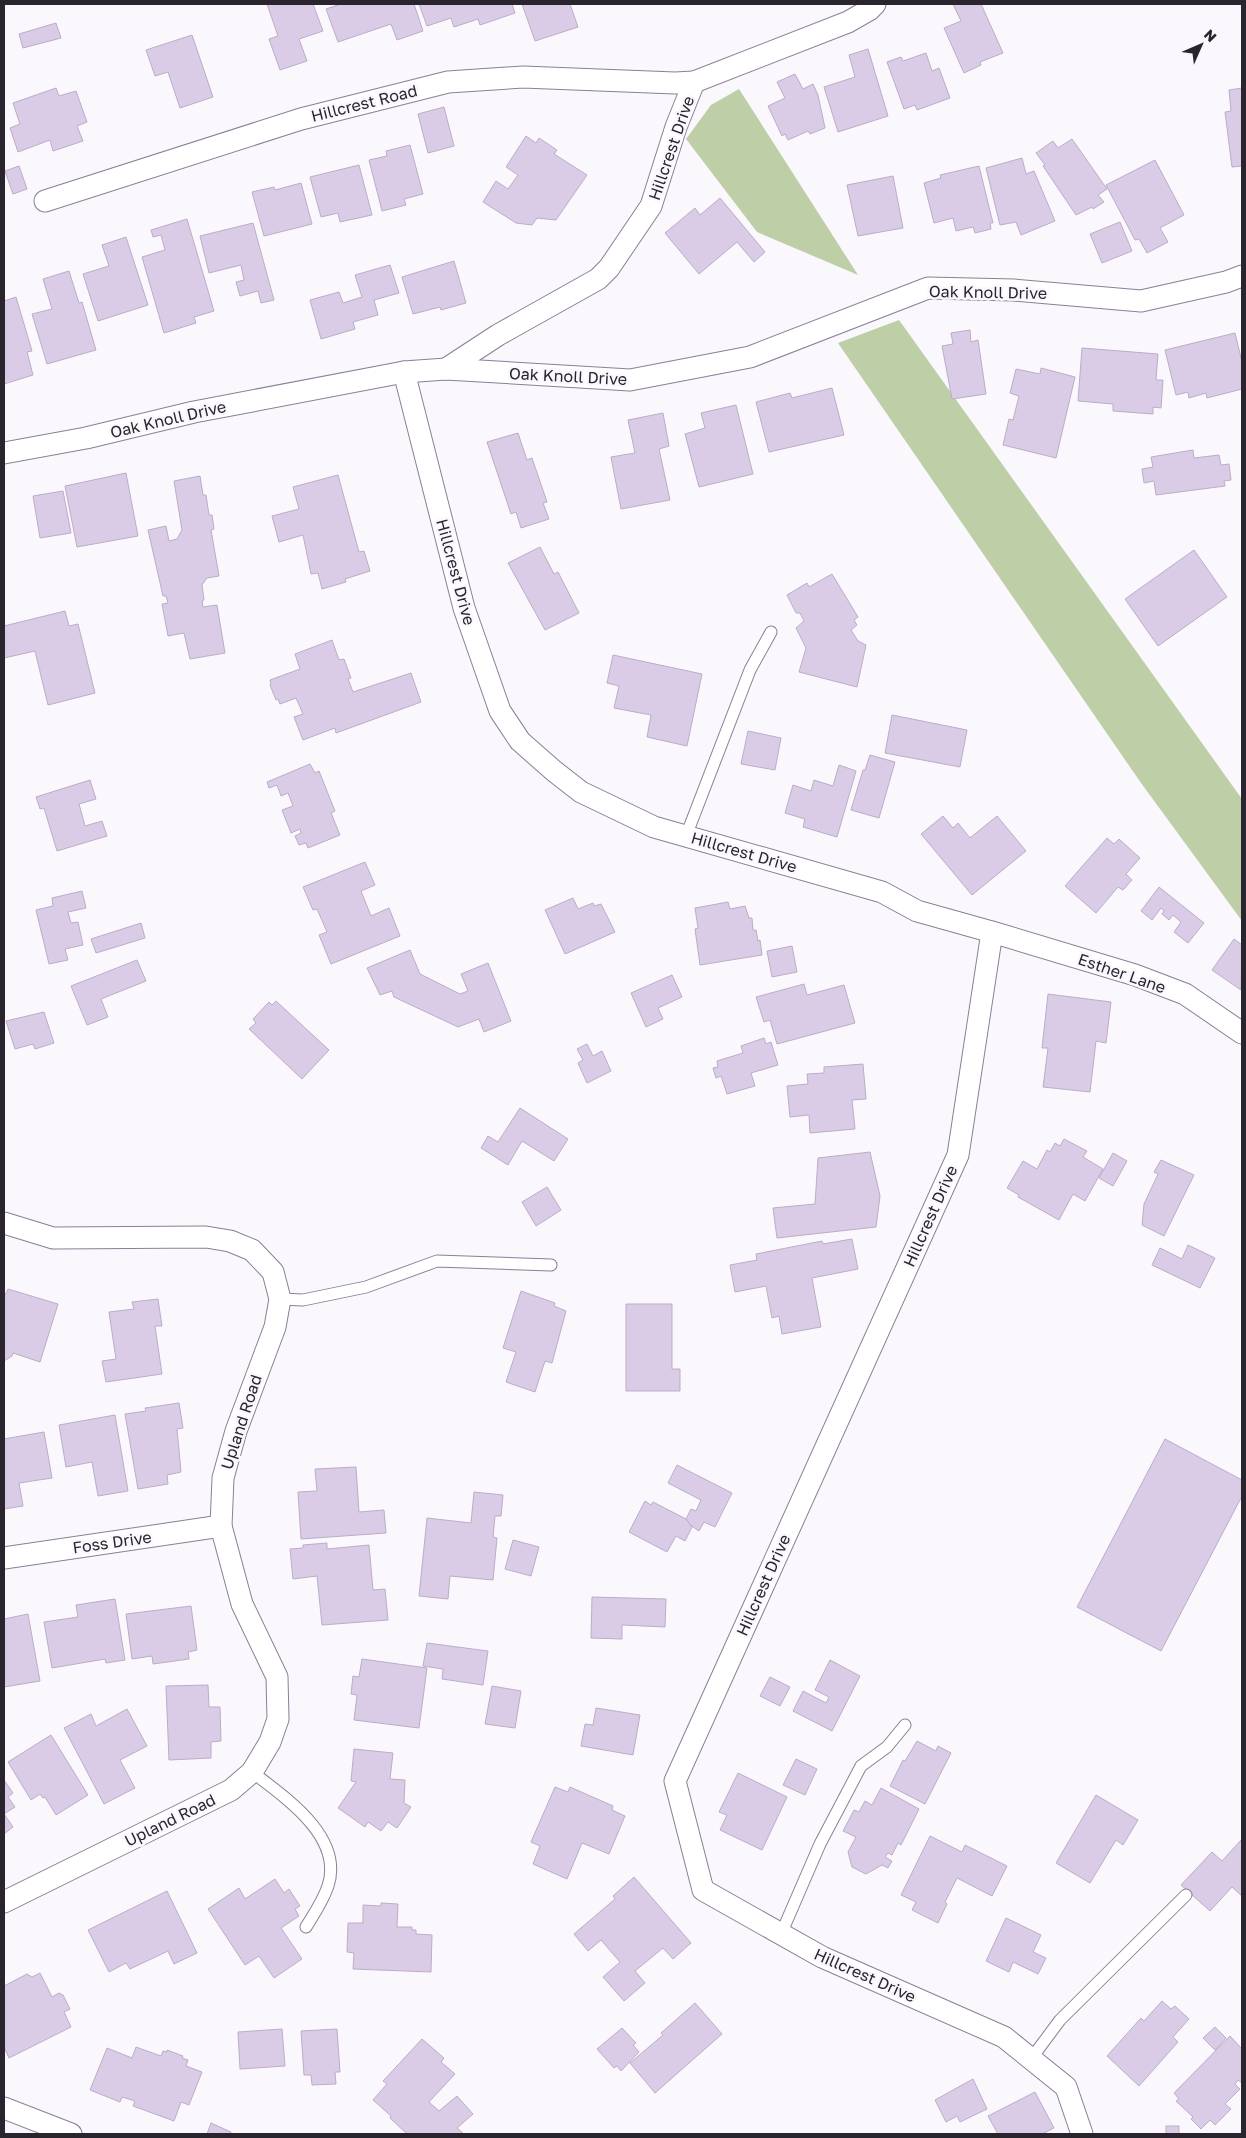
<svg xmlns="http://www.w3.org/2000/svg" width="1246" height="2138" viewBox="0 0 1246 2138" font-family="'Golos Text',sans-serif">
<rect width="100%" height="100%" fill="#faf7fd"/>
<g fill="#becfa7">
<polygon points="739,89 858,275 757,232 686,139 711,105"/>
<polygon points="899,320 1242,799 1242,921 1141,783 838,343"/>
</g>
<g fill="#dacbe6" stroke="#bcadc7">
<polygon points="267,4 313,4 323,31 299,39 307,61 280,70 269,39 278,36"/>
<polygon points="341,4 414,4 423,31 397,40 391,24 338,42 326,9"/>
<polygon points="419,4 512,4 515,13 480,25 478,19 454,27 451,18 427,26"/>
<polygon points="522,4 570,4 578,27 535,41"/>
<polygon points="953,4 981,4 1003,53 980,62 981,65 964,73 944,28 961,21"/>
<polygon points="56,23 61,38 23,48 19,34"/>
<polygon points="192,35 213,97 180,108 168,72 155,76 146,50"/>
<polygon points="868,49 888,116 838,132 824,87 855,77 849,55"/>
<polygon points="926,53 932,71 939,68 950,98 917,110 915,105 904,109 887,62 901,57 903,61"/>
<polygon points="795,74 803,89 813,84 818,95 825,128 810,134 808,131 788,140 785,134 782,136 768,106 785,98 777,82"/>
<polygon points="56,88 59,96 76,91 87,122 77,126 83,141 53,151 50,140 18,152 10,128 20,124 13,103"/>
<polygon points="1242,88 1242,166 1232,167 1225,112 1231,111 1229,90"/>
<polygon points="444,107 454,146 428,153 418,114"/>
<polygon points="526,136 536,143 539,138 557,150 554,154 587,175 556,220 537,218 532,225 516,223 483,202 496,181 508,189 518,175 506,167"/>
<polygon points="1072,139 1107,189 1098,195 1104,202 1093,209 1092,207 1076,215 1043,166 1045,165 1036,153 1053,141 1058,148"/>
<polygon points="410,145 423,194 404,199 406,205 382,211 369,160 387,156 386,151"/>
<polygon points="1022,158 1026,174 1034,171 1055,221 1021,235 1016,222 1000,225 986,168"/>
<polygon points="1155,160 1184,215 1160,228 1168,242 1147,253 1139,239 1135,240 1106,185"/>
<polygon points="359,165 372,215 340,222 338,213 321,217 310,177"/>
<polygon points="19,166 27,189 13,194 5,171"/>
<polygon points="979,166 993,223 990,223 991,229 975,233 973,227 956,231 953,218 934,223 924,183 941,178 940,175"/>
<polygon points="893,176 903,228 858,236 847,185"/>
<polygon points="301,183 312,224 264,236 252,192 274,187 275,190"/>
<polygon points="720,198 765,252 754,262 737,242 699,274 665,233 695,208 700,215"/>
<polygon points="187,219 214,311 194,317 196,323 164,333 142,257 165,250 161,235 153,237 151,230"/>
<polygon points="1120,222 1132,251 1102,263 1090,234"/>
<polygon points="253,223 274,300 261,303 258,291 240,296 236,282 244,280 241,265 209,273 200,236"/>
<polygon points="126,237 148,305 98,321 83,274 109,266 102,245"/>
<polygon points="454,261 466,303 441,310 440,307 413,314 402,277"/>
<polygon points="390,265 399,293 374,300 378,315 353,322 355,329 321,339 310,300 339,292 343,303 362,297 355,275"/>
<polygon points="69,271 79,303 82,302 96,350 47,364 32,314 52,309 43,279"/>
<polygon points="16,297 32,351 27,352 33,375 4,384 4,301"/>
<polygon points="970,330 971,342 978,340 986,394 952,399 942,346 953,344 951,333"/>
<polygon points="1235,333 1242,362 1242,389 1207,398 1206,393 1189,398 1188,392 1176,395 1165,350"/>
<polygon points="1082,348 1158,354 1156,380 1163,380 1161,408 1153,407 1153,414 1113,411 1113,404 1078,401"/>
<polygon points="1041,368 1075,377 1056,458 1003,445 1009,419 1013,420 1019,396 1010,393 1016,369 1040,374"/>
<polygon points="832,388 844,435 769,452 756,402 790,393 792,398"/>
<polygon points="736,405 753,474 699,487 685,434 705,428 701,413"/>
<polygon points="663,413 669,446 659,449 670,500 621,509 611,457 635,453 628,420"/>
<polygon points="518,433 527,460 532,458 547,502 543,503 549,519 521,528 516,512 511,514 487,442"/>
<polygon points="1193,450 1194,458 1219,455 1221,465 1229,464 1231,480 1224,481 1225,486 1156,495 1154,481 1144,483 1142,469 1153,467 1151,457"/>
<polygon points="126,473 138,536 77,547 65,486"/>
<polygon points="338,475 359,552 364,551 370,571 345,579 346,582 322,589 318,573 311,574 303,535 279,542 272,516 299,509 293,487"/>
<polygon points="200,476 203,495 206,495 209,515 212,515 214,529 211,530 219,576 207,578 202,585 204,600 202,601 203,607 217,605 225,653 190,659 184,633 168,636 162,604 168,603 166,596 163,596 148,530 166,526 169,541 177,539 182,530 174,481"/>
<polygon points="63,491 71,533 40,538 33,496"/>
<polygon points="540,547 554,574 558,572 579,613 545,630 508,563"/>
<polygon points="1194,550 1227,597 1158,646 1125,599"/>
<polygon points="832,574 858,617 854,620 857,625 851,630 858,641 866,645 857,687 799,672 806,648 796,628 804,621 800,613 796,613 787,595 807,583 809,587"/>
<polygon points="65,611 69,626 78,624 95,693 48,705 35,651 4,658 4,626"/>
<polygon points="332,640 339,660 344,659 351,678 348,679 353,692 411,673 421,702 336,733 335,728 303,740 294,717 303,714 296,698 280,704 278,699 276,700 270,685 271,684 270,680 300,669 295,654"/>
<polygon points="613,655 702,674 687,746 647,737 651,715 614,708 619,686 607,683"/>
<polygon points="892,715 967,730 960,767 885,753"/>
<polygon points="748,731 781,738 775,770 741,764"/>
<polygon points="870,755 895,762 879,818 851,810 863,770 865,770"/>
<polygon points="310,764 315,773 319,771 335,811 331,813 340,835 308,848 306,843 299,845 295,836 301,833 300,829 291,833 282,810 293,806 288,793 281,796 277,785 269,788 267,782"/>
<polygon points="839,765 856,771 837,837 803,827 805,819 785,813 793,785 811,791 814,780 833,786"/>
<polygon points="90,780 96,799 79,804 85,826 102,821 107,836 57,851 44,808 40,809 36,797"/>
<polygon points="943,816 953,828 958,823 970,838 997,816 1026,851 972,895 921,834"/>
<polygon points="1107,838 1114,844 1119,839 1140,858 1126,874 1132,880 1123,890 1118,887 1096,913 1065,886"/>
<polygon points="365,862 375,885 361,891 371,916 389,908 400,936 331,964 319,935 327,932 317,909 313,910 303,887"/>
<polygon points="1159,887 1204,923 1188,943 1174,932 1181,922 1173,915 1169,920 1162,914 1164,911 1161,908 1152,920 1141,911"/>
<polygon points="82,891 86,908 68,912 71,923 78,922 83,945 65,949 68,960 49,964 36,910 53,906 52,898"/>
<polygon points="573,898 578,909 593,903 594,906 601,904 615,932 565,954 545,910"/>
<polygon points="728,902 730,909 745,906 749,918 752,918 753,930 756,930 758,941 760,940 762,955 700,965 695,929 698,928 695,908"/>
<polygon points="141,923 145,938 96,953 91,939"/>
<polygon points="1234,939 1242,945 1241,990 1212,970"/>
<polygon points="792,946 797,972 772,977 767,951"/>
<polygon points="410,950 420,974 460,994 468,991 461,974 488,963 511,1021 484,1032 479,1019 458,1027 394,997 392,991 380,995 367,968"/>
<polygon points="137,960 146,981 101,999 108,1017 87,1025 71,986"/>
<polygon points="672,975 682,997 658,1008 663,1019 646,1027 631,993"/>
<polygon points="804,984 807,995 844,985 855,1023 777,1044 770,1020 764,1022 756,997"/>
<polygon points="1048,994 1111,1002 1106,1043 1096,1041 1090,1092 1043,1087 1048,1048 1042,1048"/>
<polygon points="276,1001 329,1050 302,1079 249,1029 256,1023 253,1019 269,1002 272,1005"/>
<polygon points="44,1012 54,1043 35,1049 33,1044 15,1049 6,1021"/>
<polygon points="764,1038 766,1044 771,1042 778,1065 751,1073 755,1086 727,1094 721,1076 716,1078 713,1068 718,1067 717,1061 743,1053 741,1046"/>
<polygon points="587,1044 593,1056 602,1051 611,1071 587,1083 578,1063 583,1060 577,1049"/>
<polygon points="863,1064 866,1099 852,1100 855,1129 810,1133 809,1115 790,1117 787,1086 808,1084 807,1074 824,1073 824,1067"/>
<polygon points="520,1108 568,1139 554,1161 522,1141 508,1165 481,1148 488,1136 498,1142"/>
<polygon points="1064,1139 1087,1151 1083,1157 1103,1169 1085,1201 1073,1194 1059,1220 1018,1197 1019,1195 1007,1188 1023,1161 1037,1169 1047,1150 1050,1152 1055,1143 1060,1146"/>
<polygon points="870,1152 880,1196 876,1227 777,1238 773,1208 815,1204 818,1158"/>
<polygon points="1113,1153 1127,1161 1113,1186 1099,1178"/>
<polygon points="1161,1160 1194,1175 1164,1236 1142,1225 1144,1204 1158,1174 1154,1172"/>
<polygon points="547,1187 561,1210 536,1226 522,1202"/>
<polygon points="852,1239 858,1269 812,1278 821,1327 782,1334 779,1316 772,1318 766,1286 735,1292 730,1265 757,1260 756,1254 822,1241 823,1244"/>
<polygon points="1188,1245 1215,1258 1200,1288 1152,1265 1160,1248 1182,1259"/>
<polygon points="8,1289 58,1304 40,1362 13,1353 12,1356 4,1361 4,1297"/>
<polygon points="521,1291 555,1303 554,1306 566,1311 552,1363 545,1361 535,1392 506,1382 516,1352 503,1348"/>
<polygon points="158,1299 162,1326 155,1326 162,1374 106,1382 102,1361 116,1359 109,1312 134,1309 132,1302"/>
<polygon points="626,1304 672,1304 672,1369 680,1369 680,1391 626,1391"/>
<polygon points="179,1403 183,1428 177,1429 181,1472 167,1475 168,1484 138,1489 125,1414 146,1411 145,1408"/>
<polygon points="115,1415 128,1491 98,1496 92,1462 66,1467 59,1425"/>
<polygon points="44,1432 52,1478 19,1483 23,1506 4,1509 4,1439"/>
<polygon points="1165,1439 1242,1480 1242,1496 1161,1651 1077,1607"/>
<polygon points="677,1465 732,1493 715,1527 704,1522 699,1531 689,1524 686,1519 691,1509 696,1511 701,1500 668,1483"/>
<polygon points="356,1467 359,1512 384,1510 386,1533 301,1539 298,1492 317,1491 315,1469"/>
<polygon points="474,1492 503,1495 501,1516 495,1516 493,1537 497,1538 493,1580 450,1576 448,1599 419,1596 427,1518 471,1523"/>
<polygon points="645,1501 651,1505 653,1502 686,1519 692,1527 685,1541 676,1536 667,1552 629,1532"/>
<polygon points="513,1540 539,1547 531,1576 505,1569"/>
<polygon points="327,1543 327,1549 369,1545 373,1590 385,1589 388,1620 322,1625 317,1576 293,1579 290,1549 303,1548 303,1545"/>
<polygon points="592,1597 666,1599 665,1627 622,1625 622,1639 591,1638"/>
<polygon points="115,1599 125,1660 106,1663 105,1659 52,1668 44,1622 78,1617 76,1605"/>
<polygon points="191,1606 197,1650 188,1652 189,1659 153,1664 152,1656 132,1659 126,1614"/>
<polygon points="28,1614 40,1681 4,1687 4,1619"/>
<polygon points="427,1643 488,1651 483,1685 442,1679 443,1669 423,1666"/>
<polygon points="362,1659 427,1668 419,1728 354,1720 357,1695 351,1694 353,1676 359,1677"/>
<polygon points="830,1660 860,1676 832,1731 793,1711 803,1691 826,1703 829,1697 815,1690"/>
<polygon points="770,1677 790,1687 780,1706 760,1696"/>
<polygon points="208,1685 209,1707 220,1707 221,1741 211,1742 211,1758 169,1760 166,1686"/>
<polygon points="492,1686 521,1691 515,1728 485,1724"/>
<polygon points="596,1708 640,1715 633,1755 581,1746 585,1724 593,1725"/>
<polygon points="127,1709 147,1746 120,1760 135,1788 104,1804 64,1728 91,1714 96,1726"/>
<polygon points="51,1735 88,1795 56,1815 45,1797 43,1798 40,1794 31,1800 8,1762"/>
<polygon points="917,1741 936,1751 938,1746 951,1753 925,1804 890,1786 903,1760 905,1761"/>
<polygon points="354,1749 393,1753 390,1779 405,1780 404,1803 411,1807 397,1828 388,1822 381,1831 368,1822 365,1827 338,1808 356,1782 351,1781"/>
<polygon points="796,1759 817,1769 805,1795 783,1785"/>
<polygon points="738,1773 787,1797 762,1850 720,1830 727,1815 719,1812"/>
<polygon points="4,1780 13,1793 8,1797 15,1807 4,1814 13,1827 4,1834"/>
<polygon points="555,1787 568,1792 570,1787 613,1806 612,1810 625,1816 609,1854 582,1843 567,1879 533,1864 540,1846 531,1842"/>
<polygon points="881,1788 919,1809 901,1845 898,1843 892,1855 888,1853 885,1857 892,1861 888,1868 882,1865 866,1874 852,1867 848,1852 856,1837 843,1831 854,1810 859,1812 865,1801 872,1805"/>
<polygon points="1096,1795 1138,1820 1123,1845 1116,1840 1090,1883 1056,1863"/>
<polygon points="930,1836 962,1852 965,1845 1007,1866 992,1896 957,1878 945,1902 947,1904 938,1923 912,1910 916,1902 901,1895"/>
<polygon points="1242,1839 1242,1896 1232,1887 1210,1911 1181,1885 1212,1852 1222,1861"/>
<polygon points="634,1877 691,1943 673,1959 663,1948 635,1971 645,1983 624,2001 603,1977 620,1962 601,1940 588,1951 574,1934 615,1899 613,1896"/>
<polygon points="275,1879 284,1893 289,1889 300,1906 295,1909 299,1916 281,1928 302,1959 274,1978 259,1956 245,1965 208,1909 239,1888 245,1899"/>
<polygon points="167,1891 197,1953 174,1964 168,1951 130,1969 126,1963 109,1972 88,1930"/>
<polygon points="381,1903 398,1904 397,1927 412,1927 412,1930 416,1930 416,1934 432,1935 431,1972 353,1969 354,1953 347,1952 348,1923 363,1923 363,1905 381,1906"/>
<polygon points="1006,1918 1041,1935 1033,1952 1046,1958 1038,1974 1013,1962 1009,1972 986,1961"/>
<polygon points="40,1973 52,1997 59,1993 63,1995 70,2009 64,2012 71,2027 9,2058 4,2047 4,1986 27,1974 32,1977"/>
<polygon points="1162,2001 1171,2009 1175,2006 1189,2019 1173,2037 1178,2042 1139,2086 1107,2056 1141,2018 1144,2021"/>
<polygon points="695,2003 722,2034 655,2093 630,2063 663,2035 661,2033"/>
<polygon points="1215,2027 1226,2038 1215,2050 1203,2038"/>
<polygon points="622,2028 636,2043 633,2045 639,2052 621,2071 617,2066 614,2068 597,2049"/>
<polygon points="282,2029 285,2066 240,2069 238,2032"/>
<polygon points="337,2029 340,2072 335,2072 336,2084 312,2085 311,2075 304,2075 301,2031"/>
<polygon points="1230,2036 1242,2049 1242,2083 1238,2080 1235,2084 1240,2089 1225,2104 1231,2109 1215,2125 1210,2120 1201,2129 1191,2119 1193,2117 1176,2101 1179,2099 1174,2093"/>
<polygon points="422,2039 444,2058 441,2062 455,2074 429,2102 439,2111 457,2096 473,2114 457,2128 464,2134 405,2134 406,2133 390,2118 391,2116 373,2100 387,2084 383,2081"/>
<polygon points="136,2047 161,2056 163,2051 167,2052 167,2050 183,2056 182,2058 188,2060 186,2066 202,2072 189,2105 181,2102 174,2121 133,2106 135,2101 122,2097 120,2102 90,2090 107,2048 132,2058"/>
<polygon points="973,2079 987,2109 960,2122 957,2116 946,2122 935,2100"/>
<polygon points="1035,2092 1054,2128 1042,2134 998,2134 988,2116"/>
<polygon points="211,2123 231,2132 230,2134 207,2134"/>
<rect x="1166" y="2126" width="13" height="8"/>
</g>
<g fill="none" stroke-linecap="round" stroke-linejoin="round">
<g stroke="#8c7e97" stroke-width="13">
<g id="lane">
<polyline points="686,836 750,670 771,632"/>
<polyline points="280,1299 303,1300 366,1287 437,1261 551,1265"/>
<path d="M252,1772C286,1798 344,1837 328,1886C323,1901 314,1914 306,1927"/>
<polyline points="781,1934 820,1844 861,1766 887,1747 905,1725"/>
<polyline points="1031,2059 1060,2020 1186,1895"/>
</g>
</g>
<g stroke="#8c7e97" stroke-width="23">
<g id="street">
<polyline points="45,201 301,119 448,82 523,77 675,83 694,82"/>
<polyline points="446,369 498,335 598,279 609,268 651,206 676,127 694,82 848,22 869,10 875,4"/>
<polyline points="404,372 464,608 500,711 520,741 554,771 581,792 654,827 882,892 917,911 992,932 958,1155 675,1781 703,1890 822,1957 1004,2037 1066,2087 1082,2134"/>
<polyline points="4,453 86,438 194,412 404,372 446,369 630,380 750,357 928,288 1014,290 1141,301 1226,282 1242,276"/>
<polyline points="992,932 1135,975 1185,994 1242,1033"/>
<polyline points="4,1223 53,1238 206,1237 230,1241 252,1250 273,1272 280,1299 275,1327 236,1431 223,1478 221,1526 242,1604 277,1677 278,1719 270,1742 252,1772 231,1790 4,1902"/>
<polyline points="4,1558 221,1526"/>
<polyline points="4,2108 71,2134"/>
</g>
</g>
<use href="#lane" stroke="#fff" stroke-width="11"/>
<use href="#street" stroke="#fff" stroke-width="21"/>
</g>
<g text-anchor="middle" stroke-width="5" stroke-linejoin="round" paint-order="stroke">
<g font-size="16" fill="#2a242e" stroke="#faf7fd">
<text transform="translate(364 103) rotate(-14)" y="6">Hillcrest Road</text>
<text transform="translate(671 148) rotate(-71)" y="6">Hillcrest Drive</text>
<text transform="translate(988 292) rotate(1)" y="6">Oak Knoll Drive</text>
<text transform="translate(568 376) rotate(3)" y="6">Oak Knoll Drive</text>
<text transform="translate(168 419) rotate(-13)" y="6">Oak Knoll Drive</text>
<text transform="translate(456 572) rotate(75)" y="6">Hillcrest Drive</text>
<text transform="translate(744 852) rotate(16)" y="6">Hillcrest Drive</text>
<text transform="translate(1122 973) rotate(19)" y="6">Esther Lane</text>
<text transform="translate(930 1216) rotate(-66)" y="6">Hillcrest Drive</text>
<text transform="translate(241 1422) rotate(-72)" y="6">Upland Road</text>
<text transform="translate(112 1542) rotate(-8)" y="6">Foss Drive</text>
<text transform="translate(763 1585) rotate(-66)" y="6">Hillcrest Drive</text>
<text transform="translate(170 1820) rotate(-26)" y="6">Upland Road</text>
<text transform="translate(865 1975) rotate(24)" y="6">Hillcrest Drive</text>
</g>
</g>
<rect width="1246" height="2138" fill="none" stroke="#2a242e" stroke-width="10"/>
<g transform="translate(1201 45) rotate(45)" stroke="#faf7fd" stroke-width="4" paint-order="stroke">
<path d="M0-4L9 19L0 12L-9 19Z" fill="#2a242e"/>
<text y="-8" font-size="14" font-weight="bold" text-anchor="middle" fill="#2a242e">N</text>
</g>
</svg>
